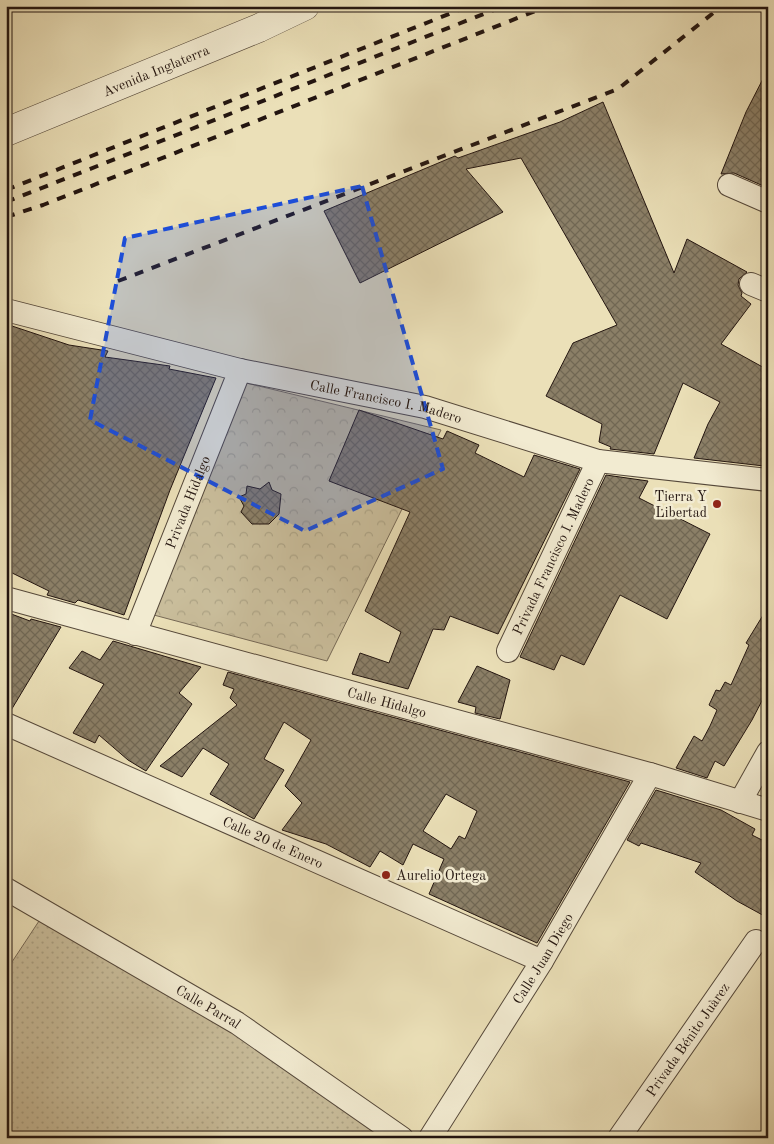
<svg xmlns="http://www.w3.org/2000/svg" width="774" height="1144" viewBox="0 0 774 1144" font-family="'Old Standard TT',serif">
<defs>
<pattern id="grass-dots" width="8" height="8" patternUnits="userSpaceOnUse" patternTransform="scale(1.25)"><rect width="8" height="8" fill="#c9bd9b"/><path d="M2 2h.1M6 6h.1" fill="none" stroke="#aca284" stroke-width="1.8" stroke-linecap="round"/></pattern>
<pattern id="forest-crowns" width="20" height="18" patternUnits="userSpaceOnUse" patternTransform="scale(1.25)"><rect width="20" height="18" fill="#c9bd9b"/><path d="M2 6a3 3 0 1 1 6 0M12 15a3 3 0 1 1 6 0" fill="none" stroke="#aca284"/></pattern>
<pattern id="building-cross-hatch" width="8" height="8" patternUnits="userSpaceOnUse" patternTransform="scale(1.25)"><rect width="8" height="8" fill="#8b7f67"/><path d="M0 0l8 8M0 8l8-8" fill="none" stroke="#716753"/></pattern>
</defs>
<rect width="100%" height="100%" fill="#ebe0b8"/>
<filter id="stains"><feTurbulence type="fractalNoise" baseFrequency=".004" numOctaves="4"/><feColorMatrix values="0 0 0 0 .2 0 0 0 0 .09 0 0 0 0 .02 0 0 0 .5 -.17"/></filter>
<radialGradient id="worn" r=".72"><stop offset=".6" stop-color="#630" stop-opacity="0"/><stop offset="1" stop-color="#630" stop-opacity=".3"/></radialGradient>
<polygon fill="url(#grass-dots)" stroke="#766956" points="39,921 236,1033 383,1138 6,1138 6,971"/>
<polygon fill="url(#forest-crowns)" stroke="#766956" points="242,382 441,430 327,661 150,614"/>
<g fill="url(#building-cross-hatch)" stroke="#231510" fill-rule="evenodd">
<polygon points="768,69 768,188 734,173 721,174 746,112"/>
<polygon points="603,102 674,273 687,239 747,272 739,279 738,285 742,293 741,296 751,304 721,344 768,370 768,454 764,466 694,458 708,424 720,402 683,383 654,454 610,449 611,447 599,442 602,424 546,396 573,343 617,325 521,158 466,169 503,212 360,283 324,211 455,156 458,158 560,122"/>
<polygon points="6,324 69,345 108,351 105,357 170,366 169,369 216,378 170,490 124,615 78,600 75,603 47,595 49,591 6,570"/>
<polygon points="359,410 443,439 447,431 479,445 475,453 524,477 534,455 580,469 498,634 450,616 444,630 433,629 408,689 352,674 360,653 389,663 401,632 365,611 410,512 329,481"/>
<polygon points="606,475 648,481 639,498 710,534 667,619 620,595 584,665 561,655 554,670 520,657"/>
<polygon points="269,482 272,490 281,494 279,514 269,524 252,524 241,512 244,506 239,497 246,494 247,486 260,489"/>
<polygon points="768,607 768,689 752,720 724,766 715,761 707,778 676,768 694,736 702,741 710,726 717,710 709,705 716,690 720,691 725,682 731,685 749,645 746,643"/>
<polygon points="6,612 30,621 31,619 61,627 10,712 6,711"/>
<polygon points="113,641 201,667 179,693 192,704 146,771 128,760 99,735 95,743 73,733 104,684 69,668 82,651 100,660"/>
<polygon points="477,666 510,680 500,719 475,713 476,707 458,702"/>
<path d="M228,672L359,708L630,782L537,943L429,894L444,859L413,844L403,865L380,851L370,867L326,844L282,830L302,803L285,786L311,740L284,722L264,759L284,770L254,819L210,794L229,764L203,748L182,777L160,766L237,705L230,698L234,689L223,685ZM446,794L477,811L465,839L459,836L451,849L423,831Z"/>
<polygon points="656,790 721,810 755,829 752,835 768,843 768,918 737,901 695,872 701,863 641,843 639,846 627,840"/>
</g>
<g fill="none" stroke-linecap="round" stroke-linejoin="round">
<g stroke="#55483a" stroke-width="24">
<g id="minor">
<polyline points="729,185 768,202"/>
<polyline points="751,284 768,291"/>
<path id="s1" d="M6,310L240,370L425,407L598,461L768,480"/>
<path id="s2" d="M6,598L650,774L768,810"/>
<path id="s3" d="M135,634L240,370"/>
<path id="s4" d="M508,651L598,461"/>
<path id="s5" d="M6,724L542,961"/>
<polyline points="740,802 768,752"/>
<path id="s6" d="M6,889L237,1023L402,1138"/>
<path id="s7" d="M430,1138L542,961L650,774"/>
<path id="s8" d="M619,1138L756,941"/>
</g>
</g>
<g stroke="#55483a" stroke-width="29">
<g id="tertiary">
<path id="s9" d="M6,132L259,28L305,6"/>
</g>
</g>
<use href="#minor" stroke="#f2ebd1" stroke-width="22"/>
<use href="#tertiary" stroke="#f2ebd1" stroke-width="28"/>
<g stroke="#231510" stroke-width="4" stroke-dasharray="9 9" stroke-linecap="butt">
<polyline points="6,190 469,6"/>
<polyline points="6,202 504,6"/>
<polyline points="6,217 43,205 548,6"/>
<polyline points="118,281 618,89 722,6"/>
</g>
</g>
<path fill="#1d4ed8" fill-opacity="0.2" stroke="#1d4ed8" stroke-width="4" stroke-dasharray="10 6" stroke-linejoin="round" d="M362,186L443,469L305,531L90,420L125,238Z"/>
<g fill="#8f2418" stroke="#f2ebd1" stroke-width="2">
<circle cx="717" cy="504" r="5"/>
<circle cx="386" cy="875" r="5"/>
</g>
<g text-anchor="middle" stroke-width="5" stroke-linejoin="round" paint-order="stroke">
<g font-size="14" fill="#231510" stroke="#f2ebd1">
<text dy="5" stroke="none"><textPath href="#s9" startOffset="162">Avenida Inglaterra</textPath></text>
<text dy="5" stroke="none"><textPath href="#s1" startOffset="391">Calle Francisco I. Madero</textPath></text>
<text dy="5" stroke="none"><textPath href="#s3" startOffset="142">Privada Hidalgo</textPath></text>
<text dy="5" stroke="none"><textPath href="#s4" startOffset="105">Privada Francisco I. Madero</textPath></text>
<text dy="5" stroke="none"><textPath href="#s2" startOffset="395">Calle Hidalgo</textPath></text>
<text dy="5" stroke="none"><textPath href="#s5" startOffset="292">Calle 20 de Enero</textPath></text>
<text dy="5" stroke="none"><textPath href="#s7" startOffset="212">Calle Juan Diego</textPath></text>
<text dy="5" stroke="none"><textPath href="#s6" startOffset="234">Calle Parral</textPath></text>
<text dy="5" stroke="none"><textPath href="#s8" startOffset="120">Privada Bénito Juàrez</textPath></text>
</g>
<g font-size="14" fill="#231510" stroke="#f2ebd1" text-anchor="end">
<text x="707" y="501">Tierra Y<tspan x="707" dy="16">Libertad</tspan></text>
<text x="396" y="880" text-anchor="start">Aurelio Ortega</text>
</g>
</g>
<rect width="774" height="1144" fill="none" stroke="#ebe0b8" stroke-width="25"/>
<rect x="8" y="8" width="759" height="1129" fill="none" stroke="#231510" stroke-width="2.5"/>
<rect x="12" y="12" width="749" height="1119" fill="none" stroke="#231510"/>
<rect width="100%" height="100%" filter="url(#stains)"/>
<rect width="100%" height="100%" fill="url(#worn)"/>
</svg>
